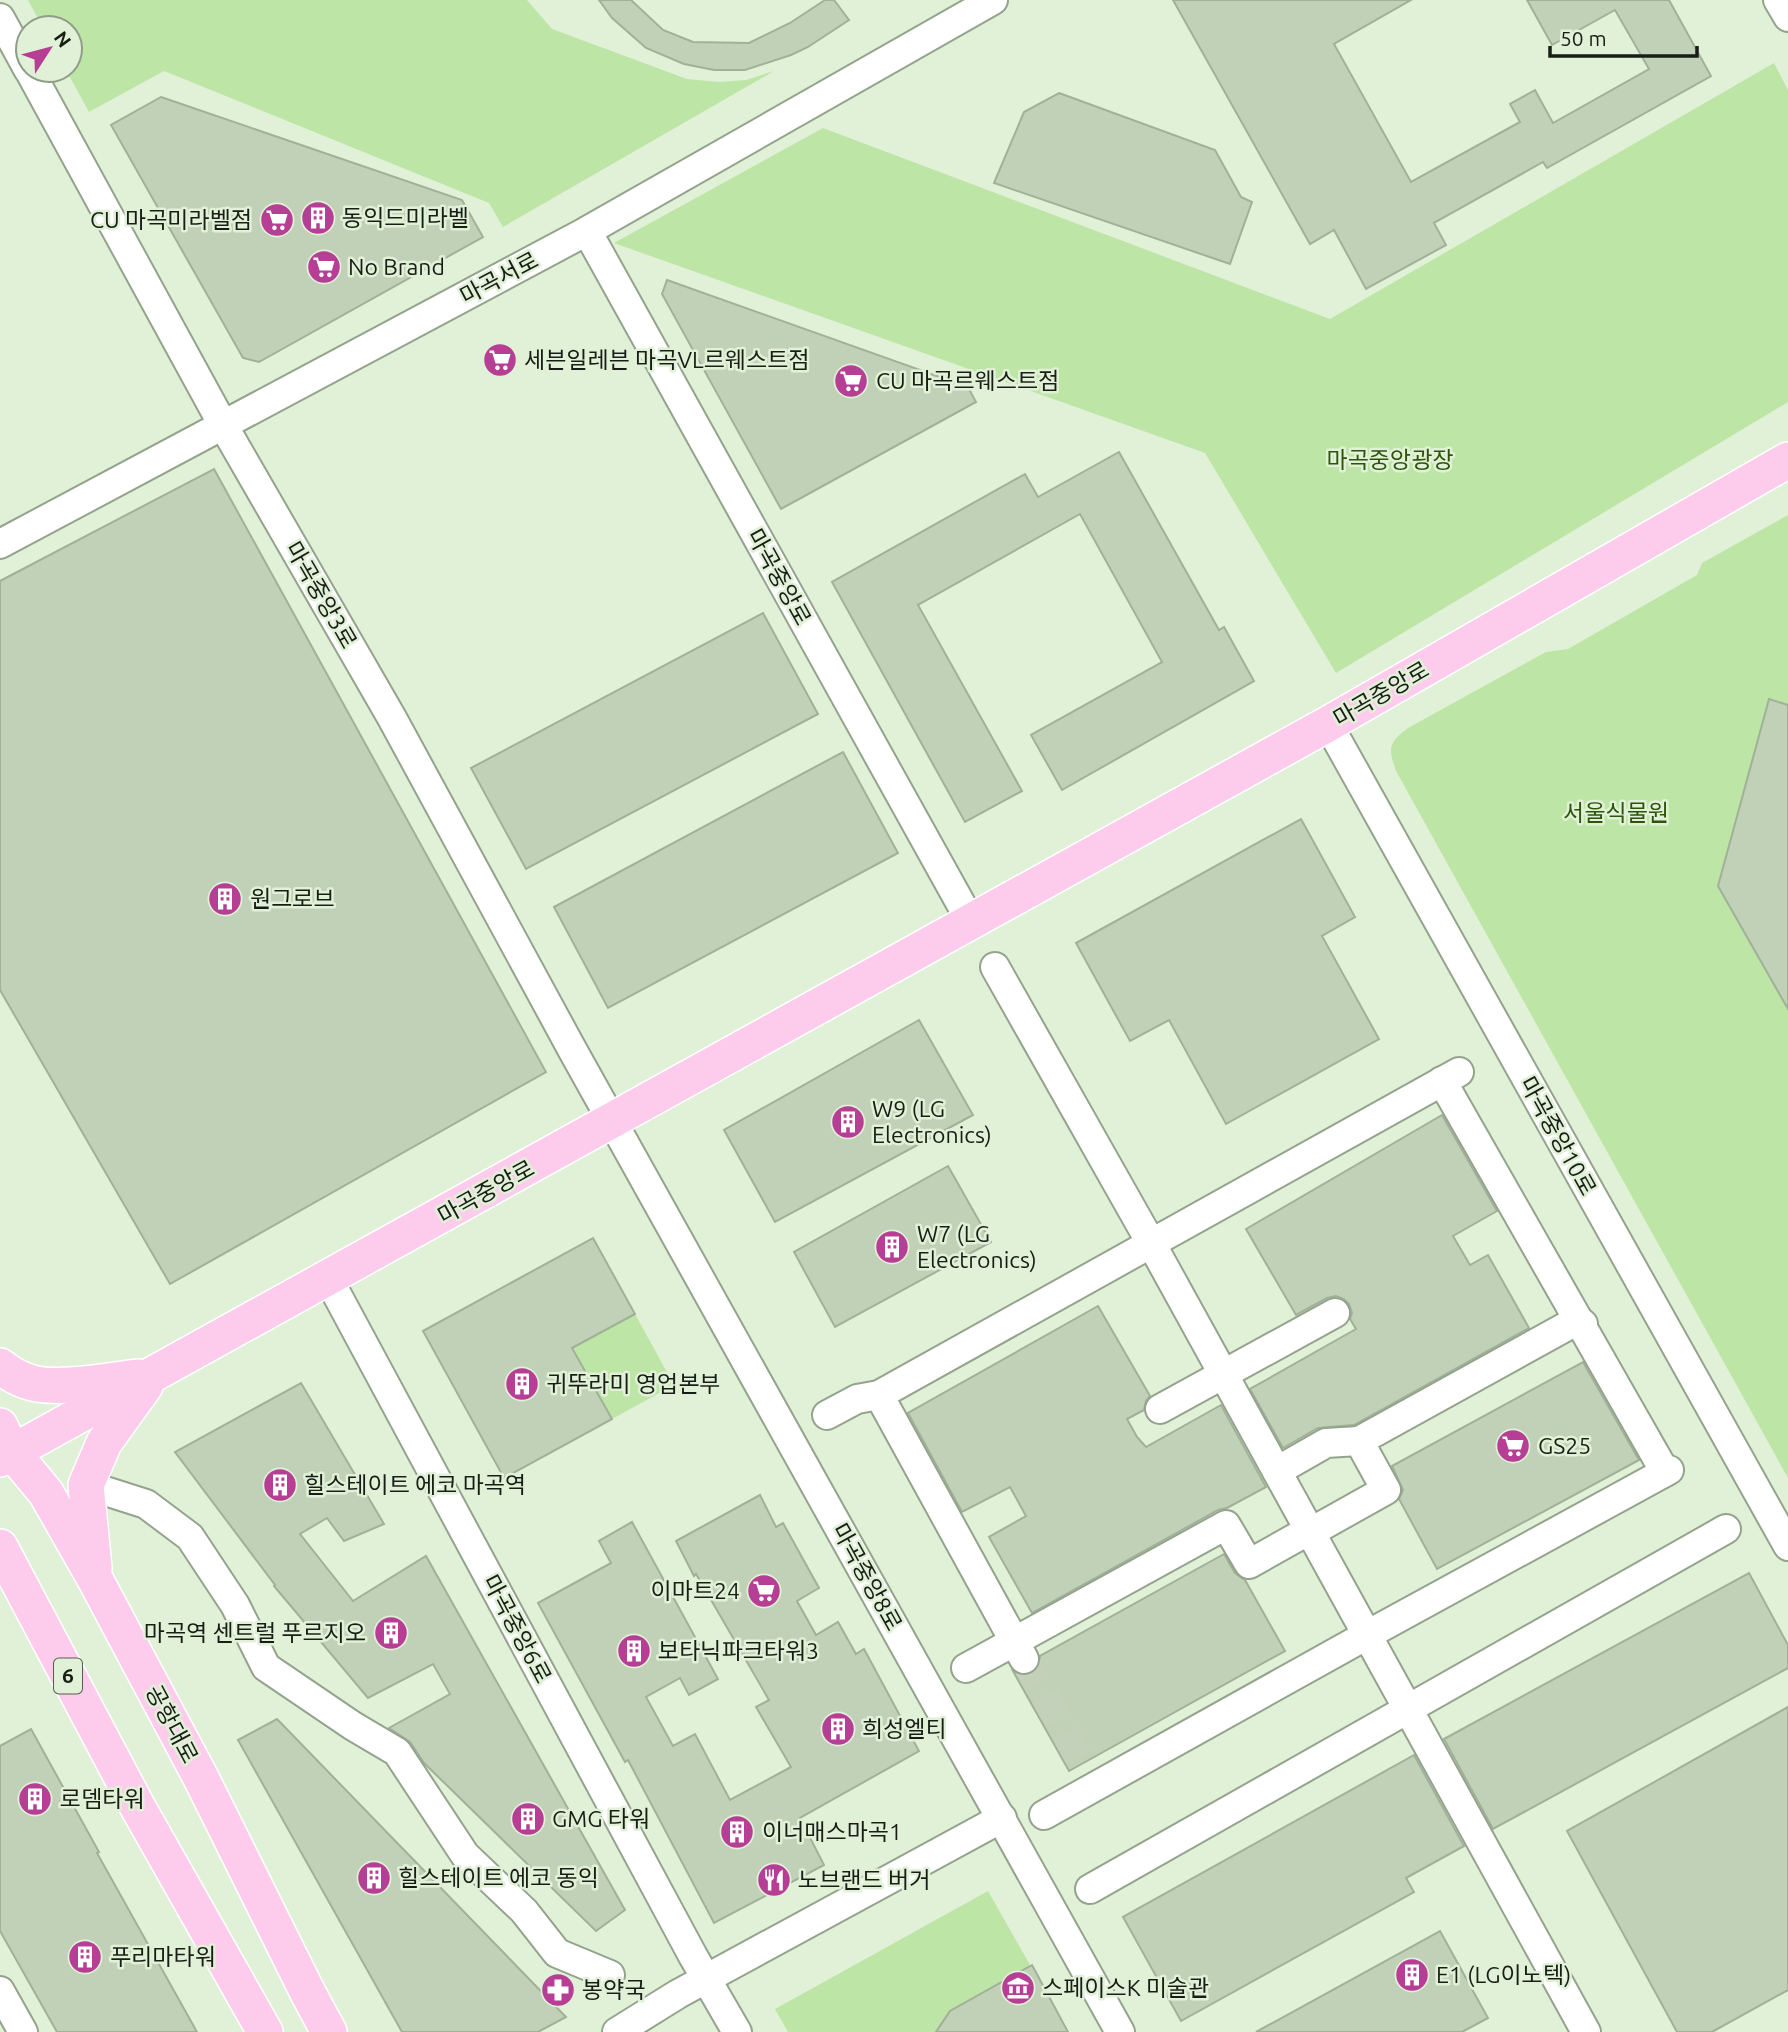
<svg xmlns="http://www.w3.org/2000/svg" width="1788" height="2032" viewBox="0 0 1788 2032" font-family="Ubuntu,'Noto Sans KR',sans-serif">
<rect width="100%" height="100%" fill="#e1f1d8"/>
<g fill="#bde5a5">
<polygon points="28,0 527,0 552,29 687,79 719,82 746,80 774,71 503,227 489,203 164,71 89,112 66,70 70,70 70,28 43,28"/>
<polygon points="1774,63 1788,90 1788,402 1336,673 1205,453 614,243 823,128 1330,319"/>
<path d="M1788,515V1478L1396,771C1388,748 1388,743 1408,728L1546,652L1568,649L1697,575L1702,563Z"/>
<polygon points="635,1314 674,1385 612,1419 572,1348"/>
<polygon points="988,1891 1068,2032 788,2032 775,2009"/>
</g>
<g fill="#c1d1b8" stroke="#a1b099" stroke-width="2">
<polygon points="599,0 631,0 663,30 693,42 749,43 790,23 825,0 834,0 849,20 808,47 791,55 745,70 714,70 684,64 646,48 612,18"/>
<polygon points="1173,0 1411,0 1334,44 1411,182 1520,122 1510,104 1535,90 1553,123 1649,69 1615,10 1552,45 1527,0 1669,0 1711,76 1547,168 1543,162 1434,223 1446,245 1366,289 1334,230 1310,244"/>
<polygon points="1059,93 1215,150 1241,197 1252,202 1230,264 994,183 1024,112"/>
<polygon points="161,97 462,200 483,237 259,362 243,358 111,125"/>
<polygon points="667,280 968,387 976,402 781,509 662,294"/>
<polygon points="1119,452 1219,630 1224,627 1254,681 1062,790 1031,735 1162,662 1080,514 918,605 1022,791 965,822 832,582 1025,474 1038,497"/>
<polygon points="214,469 546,1072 170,1284 0,990 0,581"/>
<polygon points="763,613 818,714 526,869 471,768"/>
<polygon points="1769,699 1788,705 1788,1009 1718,886"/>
<polygon points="843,752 898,853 608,1008 554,907"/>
<polygon points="1301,819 1355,917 1322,936 1379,1039 1226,1124 1169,1020 1130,1041 1076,943"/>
<polygon points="919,1020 973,1115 775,1222 724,1130"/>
<polygon points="1442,1115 1497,1211 1453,1236 1470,1265 1488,1255 1529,1328 1354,1425 1318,1428 1283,1448 1250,1389 1356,1329 1350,1319 1352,1313 1349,1304 1344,1299 1336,1296 1327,1298 1296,1315 1246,1229"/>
<polygon points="948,1166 991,1242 835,1327 794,1252"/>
<polygon points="593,1238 635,1314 572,1348 612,1419 504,1478 423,1331"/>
<polygon points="1098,1306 1150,1396 1146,1401 1144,1410 1127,1419 1137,1437 1146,1447 1221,1405 1266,1487 1227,1508 1218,1510 1032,1613 989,1537 1026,1516 1010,1487 962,1512 908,1413"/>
<polygon points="1583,1362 1639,1460 1437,1569 1399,1499 1403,1490 1392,1466"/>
<polygon points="301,1383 384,1524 344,1541 327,1518 300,1534 353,1601 426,1556 625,1910 596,1931 424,1763 410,1742 389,1728 450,1694 433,1664 368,1698 274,1586 275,1585 175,1452"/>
<polygon points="760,1495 776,1527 783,1523 819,1588 797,1601 816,1635 838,1622 856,1654 864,1649 919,1751 800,1818 824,1865 714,1923 628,1760 625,1762 538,1603 611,1563 599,1541 632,1522 718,1679 689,1695 680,1678 646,1697 673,1746 695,1734 730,1800 791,1767 756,1707 769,1700 696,1574 694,1576 676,1541"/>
<polygon points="1224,1554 1235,1573 1245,1580 1285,1651 1069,1771 1013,1671 1023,1676 1033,1673 1038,1667 1040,1656"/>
<polygon points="1749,1573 1788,1645 1788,1668 1493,1829 1444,1739"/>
<polygon points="1788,1707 1788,1990 1712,2032 1677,2032 1567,1831"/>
<polygon points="277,1719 566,2017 538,2032 402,2032 238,1740"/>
<polygon points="31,1729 99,1852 97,1853 197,2032 57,2032 0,1931 0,1746"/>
<polygon points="1414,1755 1464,1846 1406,1878 1414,1892 1181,2021 1123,1917"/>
<polygon points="1440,1931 1488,2018 1462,2032 1256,2032"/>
<polygon points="1032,1965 1068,2032 936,2032 950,2011"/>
</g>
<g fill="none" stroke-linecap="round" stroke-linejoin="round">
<polyline stroke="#c3d1bb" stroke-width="28" stroke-dasharray="28 14" stroke-linecap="butt" points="1024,1659 1085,1768"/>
<g stroke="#94a38c" stroke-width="32">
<g id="minor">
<polyline points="1778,0 1788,17"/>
<polyline points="0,18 28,69"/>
<polyline points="29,70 223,425 392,718 573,1051 1120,2032"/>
<polyline points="587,231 971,922"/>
<polyline points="0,544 587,231 993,0"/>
<polyline points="1328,724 1788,1546"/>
<polyline points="995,967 1151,1243 1586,2032"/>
<polyline points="1442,1081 1665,1472"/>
<polyline points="328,1278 693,1956 737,2032"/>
<polyline points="879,1395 1024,1659"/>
<polyline points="1160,1409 1335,1313"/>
<polyline points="827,1415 857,1399 879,1395 1459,1072"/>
<polyline points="1277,1471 1326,1443 1359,1441"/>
<polyline points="99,1489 146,1504 190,1537 235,1605 266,1667 353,1726 397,1752 465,1855 524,1911 557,1953 610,1975"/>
<polyline points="966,1668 1226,1525 1249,1564 1297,1537 1311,1532 1386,1490 1359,1441 1578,1320 1583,1324"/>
<polyline points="1044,1815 1367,1635 1669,1470"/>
<polyline points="1090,1889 1726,1529"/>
<polyline points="0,1991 23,2032"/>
<polyline points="617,2032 678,1994 1002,1818"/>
</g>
</g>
<g stroke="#fff" stroke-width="38">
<g id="major">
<path d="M0,1366C9,1373 19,1379 29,1382C56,1391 110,1380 139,1377"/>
<polyline points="0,1426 12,1452 46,1493 95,1579 201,1778 308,1993 329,2032"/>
<polyline points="0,1459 1328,724 1788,460"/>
<polyline points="0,1547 136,1804 265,2032"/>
<polyline points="94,1568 86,1485 104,1443 145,1386"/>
</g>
</g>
<use href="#minor" stroke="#fff" stroke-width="28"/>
<use href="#major" stroke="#fdcbeb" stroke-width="35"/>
</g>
<defs>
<g id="building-disc" transform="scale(1.75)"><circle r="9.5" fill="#b63e94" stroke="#e1f1d8"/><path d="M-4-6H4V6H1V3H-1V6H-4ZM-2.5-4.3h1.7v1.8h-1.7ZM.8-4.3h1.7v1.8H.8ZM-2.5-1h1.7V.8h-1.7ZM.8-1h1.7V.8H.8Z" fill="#fff"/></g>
<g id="supermarket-disc" transform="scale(1.75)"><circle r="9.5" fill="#b63e94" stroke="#e1f1d8"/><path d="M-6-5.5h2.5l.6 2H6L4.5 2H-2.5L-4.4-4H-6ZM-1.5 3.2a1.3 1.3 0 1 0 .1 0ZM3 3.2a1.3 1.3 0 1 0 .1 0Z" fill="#fff"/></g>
<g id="restaurant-disc" transform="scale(1.75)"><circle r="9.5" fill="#b63e94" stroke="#e1f1d8"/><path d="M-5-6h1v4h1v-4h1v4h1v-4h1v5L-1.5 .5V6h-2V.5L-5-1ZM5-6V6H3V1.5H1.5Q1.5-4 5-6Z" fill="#fff"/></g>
<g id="museum-disc" transform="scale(1.75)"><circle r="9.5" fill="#b63e94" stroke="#e1f1d8"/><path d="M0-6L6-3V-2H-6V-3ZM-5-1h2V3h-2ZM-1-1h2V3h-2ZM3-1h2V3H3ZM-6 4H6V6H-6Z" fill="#fff"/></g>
<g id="pharmacy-disc" transform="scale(1.75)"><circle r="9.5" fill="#b63e94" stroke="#e1f1d8"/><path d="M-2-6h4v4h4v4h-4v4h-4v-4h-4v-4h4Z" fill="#fff"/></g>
</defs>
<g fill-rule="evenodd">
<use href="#building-disc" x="318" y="218"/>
<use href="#supermarket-disc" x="277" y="220"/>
<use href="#supermarket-disc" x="324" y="267"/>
<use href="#supermarket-disc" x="500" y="360"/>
<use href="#supermarket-disc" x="851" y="381"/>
<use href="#building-disc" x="225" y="899"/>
<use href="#building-disc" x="848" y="1122"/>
<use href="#building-disc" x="892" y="1247"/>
<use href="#building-disc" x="522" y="1384"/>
<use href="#supermarket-disc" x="1513" y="1446"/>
<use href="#building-disc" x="280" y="1485"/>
<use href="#supermarket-disc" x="764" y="1591"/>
<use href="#building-disc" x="391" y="1633"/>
<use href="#building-disc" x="634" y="1651"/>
<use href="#building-disc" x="838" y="1729"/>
<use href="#building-disc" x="35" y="1799"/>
<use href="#building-disc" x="528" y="1819"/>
<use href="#building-disc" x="737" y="1832"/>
<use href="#building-disc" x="374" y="1878"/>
<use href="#restaurant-disc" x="774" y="1880"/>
<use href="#building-disc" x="85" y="1957"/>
<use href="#building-disc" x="1412" y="1975"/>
<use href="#museum-disc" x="1018" y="1988"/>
<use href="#pharmacy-disc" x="558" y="1990"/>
</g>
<g text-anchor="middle" stroke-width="5" stroke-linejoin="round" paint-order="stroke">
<rect fill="#e1f1d8" stroke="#545d50" stroke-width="2" x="54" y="1658.5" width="28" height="35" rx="5"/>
<g font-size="21" font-weight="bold" fill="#181e15">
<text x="68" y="1683">6</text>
</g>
<g font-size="23" fill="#181e15" stroke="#e1f1d8" text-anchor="start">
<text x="342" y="226">동익드미라벨</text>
<text x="252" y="228" text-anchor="end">CU 마곡미라벨점</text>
<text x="348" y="275">No Brand</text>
<text x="524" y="368">세븐일레븐 마곡VL르웨스트점</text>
<text x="876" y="389">CU 마곡르웨스트점</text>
<text x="250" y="907">원그로브</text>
<text x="872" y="1117">W9 (LG<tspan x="872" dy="26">Electronics)</tspan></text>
<text x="917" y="1242">W7 (LG<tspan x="917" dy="26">Electronics)</tspan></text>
<text x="546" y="1392">귀뚜라미 영업본부</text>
<text x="1538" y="1454">GS25</text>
<text x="304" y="1493">힐스테이트 에코 마곡역</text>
<text x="740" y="1599" text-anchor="end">이마트24</text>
<text x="366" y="1641" text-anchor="end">마곡역 센트럴 푸르지오</text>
<text x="658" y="1659">보타닉파크타워3</text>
<text x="862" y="1737">희성엘티</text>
<text x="60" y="1807">로뎀타워</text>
<text x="552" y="1827">GMG 타워</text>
<text x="762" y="1840">이너매스마곡1</text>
<text x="398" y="1886">힐스테이트 에코 동익</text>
<text x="798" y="1888">노브랜드 버거</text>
<text x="110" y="1965">푸리마타워</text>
<text x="1436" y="1983">E1 (LG이노텍)</text>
<text x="1042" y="1996">스페이스K 미술관</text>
<text x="582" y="1998">봉약국</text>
</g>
<g font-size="23" fill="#181e15" stroke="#e1f1d8">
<text transform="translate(499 278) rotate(-28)" y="8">마곡서로</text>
<text transform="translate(779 577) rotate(61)" y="8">마곡중앙로</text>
<text transform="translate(321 595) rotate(60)" y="8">마곡중앙3로</text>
<text transform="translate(1381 694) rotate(-30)" y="8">마곡중앙로</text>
<text transform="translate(1558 1136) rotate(61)" y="8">마곡중앙10로</text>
<text transform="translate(486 1192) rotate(-29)" y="8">마곡중앙로</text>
<text transform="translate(867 1577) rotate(61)" y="8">마곡중앙8로</text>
<text transform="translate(517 1629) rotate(62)" y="8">마곡중앙6로</text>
<text transform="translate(172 1724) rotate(62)" y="8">공항대로</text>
</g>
<g font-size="23" fill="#2e540b" stroke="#e1f1d8">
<text x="1390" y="468">마곡중앙광장</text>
<text x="1616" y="821">서울식물원</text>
</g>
</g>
<g transform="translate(49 49) rotate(54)"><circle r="33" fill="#e1f1d8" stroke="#919d8a" stroke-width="2"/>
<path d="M0-5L12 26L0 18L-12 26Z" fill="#b63e94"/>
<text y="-10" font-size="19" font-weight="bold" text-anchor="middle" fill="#181e15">N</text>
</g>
<path d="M1550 46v10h147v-10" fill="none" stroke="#181e15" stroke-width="3.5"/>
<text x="1560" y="46" font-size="21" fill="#181e15" stroke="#e1f1d8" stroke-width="5" paint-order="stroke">50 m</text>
</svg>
